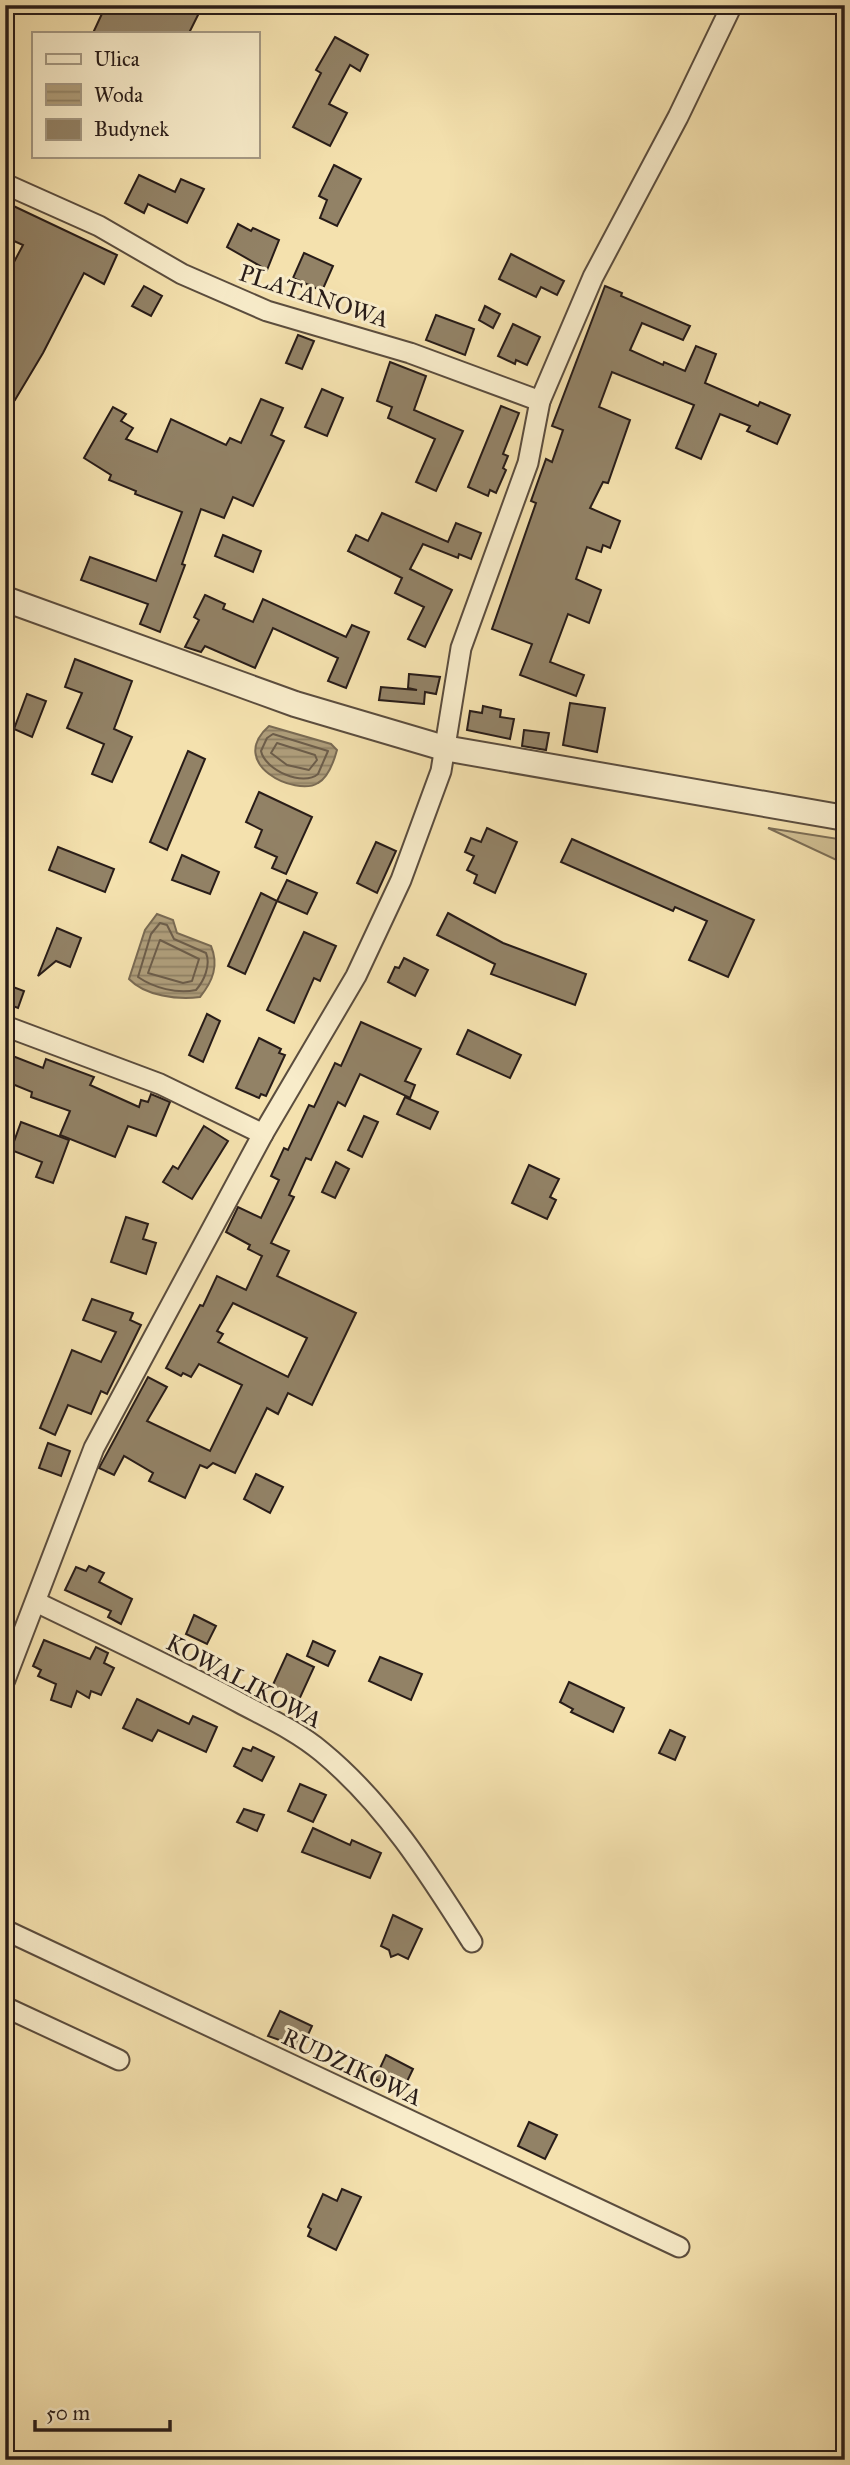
<svg xmlns="http://www.w3.org/2000/svg" width="850" height="2465" viewBox="0 0 850 2465" font-family="'IM FELL Great Primer',serif">
<defs>
<pattern id="water-rules" width="6" height="5" patternUnits="userSpaceOnUse" patternTransform="scale(1.75)"><rect width="6" height="5" fill="#af9e7b"/><path d="M0 2.5h6" fill="none" stroke="#8e8064"/></pattern>
</defs>
<rect width="100%" height="100%" fill="#f4e1ae"/>
<filter id="stains"><feTurbulence type="fractalNoise" baseFrequency=".00286" numOctaves="4"/><feColorMatrix values="0 0 0 0 .2 0 0 0 0 .09 0 0 0 0 .02 0 0 0 .5 -.17"/></filter>
<radialGradient id="worn" r=".72"><stop offset=".6" stop-color="#630" stop-opacity="0"/><stop offset="1" stop-color="#630" stop-opacity=".3"/></radialGradient>
<polygon fill="#d1c094" stroke="#7c6e56" stroke-width="2" points="768,828 845,840 845,864"/>
<g fill="url(#water-rules)" stroke="#796a53" stroke-width="2">
<path d="M269,726L331,744L337,750C334,761 329,777 318,783C296,797 226,764 269,726Z"/>
<path d="M157,914L173,920L177,933L211,946C219,965 213,981 200,997C178,1000 145,996 129,979L145,930Z"/>
</g>
<g fill="none" stroke-linecap="round" stroke-linejoin="round">
<g stroke="#6c5d4a" stroke-width="2">
<path d="M273,734L328,751L318,774C303,787 265,770 261,751L267,738Z"/>
<polygon points="277,743 315,755 317,760 309,770 287,765 271,753"/>
<path d="M160,923L167,925L174,939L206,953C211,965 204,981 196,990C177,994 154,988 138,977L151,934Z"/>
<polygon points="160,940 199,959 192,981 183,983 148,973"/>
</g>
</g>
<g fill="#928266" stroke="#281c18" stroke-width="2" fill-rule="evenodd">
<polygon points="106,5 203,5 189,33 93,33"/>
<polygon points="335,37 368,55 360,71 350,65 329,104 347,113 330,146 293,127 321,73 316,70"/>
<polygon points="334,165 361,179 337,226 320,218 327,200 319,196"/>
<polygon points="139,175 175,192 181,179 204,189 187,223 148,204 144,213 125,203"/>
<polygon points="5,202 117,255 104,284 84,273 43,353 15,400 5,394 5,279 23,245 5,237"/>
<polygon points="238,224 251,231 253,228 279,240 267,270 227,247"/>
<polygon points="304,253 333,266 322,291 293,278"/>
<polygon points="511,254 564,281 557,295 541,287 536,297 499,279"/>
<polygon points="144,286 162,296 151,316 132,306"/>
<polygon points="605,286 622,293 621,296 690,326 683,340 642,323 630,350 663,365 664,362 685,371 696,346 716,354 705,383 758,406 760,402 790,415 777,444 747,431 750,426 720,414 701,459 676,448 694,405 612,372 599,407 630,420 608,483 603,482 590,508 620,521 610,548 603,545 601,552 587,547 576,579 601,590 589,623 568,614 550,662 584,675 576,696 520,675 532,644 492,629 536,503 531,501 546,459 552,462 563,430 552,426"/>
<polygon points="485,306 500,314 493,328 479,320"/>
<polygon points="436,315 474,329 465,355 426,340"/>
<polygon points="513,324 540,337 527,365 516,360 515,364 498,356"/>
<polygon points="298,335 314,341 302,369 286,363"/>
<polygon points="390,362 426,376 414,410 463,431 436,491 416,482 435,439 388,418 392,407 377,401"/>
<polygon points="322,389 343,398 327,436 305,427"/>
<polygon points="261,399 283,408 271,435 284,441 253,506 233,497 224,518 201,509 182,564 185,565 160,632 140,624 148,604 81,580 90,557 156,581 182,512 135,494 136,491 109,480 111,475 84,458 113,407 126,414 121,421 133,428 126,439 157,452 171,419 226,445 230,438 241,443"/>
<polygon points="501,406 519,413 503,454 508,456 503,468 506,470 496,493 490,490 488,496 468,487"/>
<polygon points="382,513 448,542 456,523 481,533 471,559 459,554 458,558 423,544 410,569 452,590 425,647 408,639 424,607 395,593 402,578 348,551 356,535 368,541"/>
<polygon points="223,535 261,551 253,572 215,556"/>
<polygon points="205,595 225,604 223,609 253,622 263,599 346,637 352,625 369,632 346,688 328,681 338,658 273,628 255,668 205,646 201,652 185,647 199,620 194,617"/>
<polygon points="75,659 132,681 114,729 132,737 112,782 92,774 104,744 67,728 82,693 65,687"/>
<polygon points="409,674 440,677 436,694 425,692 424,704 379,700 381,687 417,690 408,688"/>
<polygon points="27,694 46,701 32,737 14,729"/>
<polygon points="570,703 605,708 597,752 563,745"/>
<polygon points="483,706 501,710 500,717 514,719 510,739 467,730 470,711 482,713"/>
<polygon points="524,730 549,733 546,750 522,746"/>
<polygon points="188,751 205,759 167,850 150,842"/>
<polygon points="259,792 312,817 286,874 272,868 277,857 255,847 262,830 246,822"/>
<polygon points="487,828 517,842 495,893 474,883 477,875 467,870 474,856 465,852 471,838 481,842"/>
<polygon points="572,839 754,920 728,977 689,960 707,921 675,907 673,911 561,862"/>
<polygon points="376,842 396,851 377,893 357,883"/>
<polygon points="58,847 114,869 105,892 49,870"/>
<polygon points="182,855 219,872 210,894 172,880"/>
<polygon points="287,880 317,893 307,914 277,901"/>
<polygon points="261,893 277,901 245,974 228,966"/>
<polygon points="448,913 503,943 586,974 575,1005 491,974 495,964 437,935"/>
<polygon points="57,928 81,938 70,967 56,961 38,976"/>
<polygon points="304,932 336,946 320,981 314,978 294,1023 267,1010"/>
<polygon points="404,958 428,970 415,996 388,982 395,967 399,968"/>
<polygon points="5,984 24,991 18,1008 5,1003"/>
<polygon points="207,1014 220,1021 203,1062 189,1055"/>
<path d="M361,1022L421,1049L405,1081L415,1085L410,1098L360,1074L345,1106L338,1102L311,1160L306,1158L289,1195L294,1197L271,1243L289,1251L277,1276L356,1313L312,1405L288,1393L278,1414L267,1408L235,1473L213,1463L207,1468L200,1465L185,1498L149,1481L153,1473L124,1456L114,1475L99,1468L148,1377L167,1387L147,1421L210,1451L242,1385L199,1364L191,1377L183,1373L181,1376L166,1368L200,1305L203,1306L217,1276L246,1290L262,1256L248,1249L250,1245L226,1232L238,1207L261,1218L279,1180L271,1176L284,1148L288,1150L309,1105L314,1107L335,1063L341,1066ZM233,1303L307,1338L288,1377L218,1342L223,1334L217,1331Z"/>
<polygon points="468,1030 521,1055 510,1078 457,1054"/>
<polygon points="259,1038 281,1049 279,1053 285,1055 266,1096 261,1094 259,1098 236,1088"/>
<polygon points="5,1053 43,1068 46,1059 94,1077 90,1085 139,1107 141,1100 148,1102 151,1094 170,1102 156,1136 128,1126 115,1157 60,1135 70,1111 31,1097 32,1092 5,1081"/>
<polygon points="405,1097 438,1112 430,1129 397,1114"/>
<polygon points="364,1116 378,1122 362,1157 348,1150"/>
<polygon points="21,1122 69,1140 53,1183 36,1177 42,1162 11,1150"/>
<polygon points="204,1126 228,1141 192,1199 163,1182 173,1166 178,1169"/>
<polygon points="336,1162 349,1169 335,1198 322,1192"/>
<polygon points="529,1165 559,1179 550,1197 556,1200 547,1219 512,1203"/>
<polygon points="126,1217 148,1224 143,1239 156,1243 146,1274 111,1262"/>
<polygon points="92,1299 133,1313 130,1320 141,1325 107,1394 101,1391 91,1414 68,1405 55,1435 40,1428 72,1350 101,1362 116,1332 83,1320"/>
<polygon points="48,1443 70,1451 61,1476 39,1468"/>
<polygon points="256,1474 283,1487 270,1513 244,1499"/>
<polygon points="89,1566 104,1573 99,1582 132,1599 121,1624 108,1617 111,1611 65,1590 76,1567 86,1571"/>
<polygon points="194,1615 216,1626 207,1644 186,1634"/>
<polygon points="44,1640 90,1659 96,1647 108,1653 104,1663 114,1668 101,1695 91,1691 89,1698 77,1691 71,1707 51,1700 56,1684 38,1676 41,1670 33,1666"/>
<polygon points="313,1641 335,1651 328,1666 307,1656"/>
<polygon points="287,1654 314,1667 298,1702 271,1689"/>
<polygon points="380,1657 422,1674 411,1700 369,1681"/>
<polygon points="569,1682 624,1708 613,1732 571,1712 573,1709 560,1702"/>
<polygon points="137,1699 189,1724 193,1716 217,1727 206,1752 158,1730 152,1741 123,1728"/>
<polygon points="670,1730 685,1737 675,1760 659,1753"/>
<polygon points="253,1747 274,1757 262,1781 234,1766 243,1748 251,1751"/>
<polygon points="300,1784 326,1795 313,1822 288,1811"/>
<polygon points="244,1809 264,1815 257,1831 237,1822"/>
<polygon points="313,1828 350,1845 352,1840 381,1853 370,1878 302,1852"/>
<polygon points="393,1915 422,1929 408,1959 398,1954 391,1957 389,1950 381,1946"/>
<polygon points="280,2011 312,2026 302,2048 268,2036"/>
<polygon points="386,2055 413,2069 402,2092 375,2079"/>
<polygon points="529,2122 557,2135 545,2159 518,2146"/>
<polygon points="342,2189 361,2197 336,2250 308,2236 311,2229 308,2227 323,2194 337,2201"/>
</g>
<g fill="none" stroke-linecap="round" stroke-linejoin="round">
<g stroke="#5b4d3e" stroke-width="23">
<g id="minor">
<polyline points="5,184 99,226 182,274 267,311 410,353 540,401"/>
<polyline points="5,1026 160,1084 263,1134"/>
<path d="M36,1602C104,1635 173,1667 240,1703C268,1718 297,1731 322,1752C385,1804 429,1874 472,1942"/>
<polyline points="5,1680 94,1448 263,1134 356,976 401,880 441,771 461,648 528,463 540,401 593,277 678,117 732,5"/>
<polyline points="5,1930 679,2247"/>
<polyline points="5,2007 119,2060"/>
</g>
</g>
<g stroke="#5b4d3e" stroke-width="28">
<polyline id="tertiary" points="5,599 295,704 444,748 845,818"/>
</g>
<use href="#minor" stroke="#f8ecca" stroke-width="19"/>
<use href="#tertiary" stroke="#f8ecca" stroke-width="24"/>
</g>
<g text-anchor="middle" stroke-width="6" stroke-linejoin="round" paint-order="stroke">
<g font-size="24" fill="#281c18" stroke="#f8ecca">
<text transform="translate(314 296) rotate(18)" y="8">PLATANOWA</text>
<text transform="translate(244 1681) rotate(28)" y="8">KOWALIKOWA</text>
<text transform="translate(352 2067) rotate(25)" y="8">RUDZIKOWA</text>
</g>
</g>
<rect width="850" height="2465" fill="none" stroke="#f4e1ae" stroke-width="28"/>
<rect x="7" y="7" width="836" height="2451" fill="none" stroke="#281c18" stroke-width="3.5"/>
<rect x="14" y="14" width="822" height="2437" fill="none" stroke="#281c18" stroke-width="2"/>
<rect x="32" y="32" width="228" height="126" fill="#f8ecca" stroke="#a59983" stroke-width="2"/>
<rect x="46" y="54" width="35" height="10" fill="#f8ecca" stroke="#a59983" stroke-width="2"/>
<text x="94" y="66" font-size="21" fill="#281c18">Ulica</text>
<rect x="46" y="84" width="35" height="21" fill="url(#water-rules)" stroke="#a59983" stroke-width="2"/>
<text x="94" y="102" font-size="21" fill="#281c18">Woda</text>
<rect x="46" y="119" width="35" height="21" fill="#928266" stroke="#a59983" stroke-width="2"/>
<text x="94" y="136" font-size="21" fill="#281c18">Budynek</text>
<path d="M35 2420v10h135v-10" fill="none" stroke="#281c18" stroke-width="3.5"/>
<text x="46" y="2420" font-size="21" fill="#281c18" stroke="#f8ecca" stroke-width="5" paint-order="stroke">50 m</text>
<rect width="100%" height="100%" filter="url(#stains)"/>
<rect width="100%" height="100%" fill="url(#worn)"/>
</svg>
